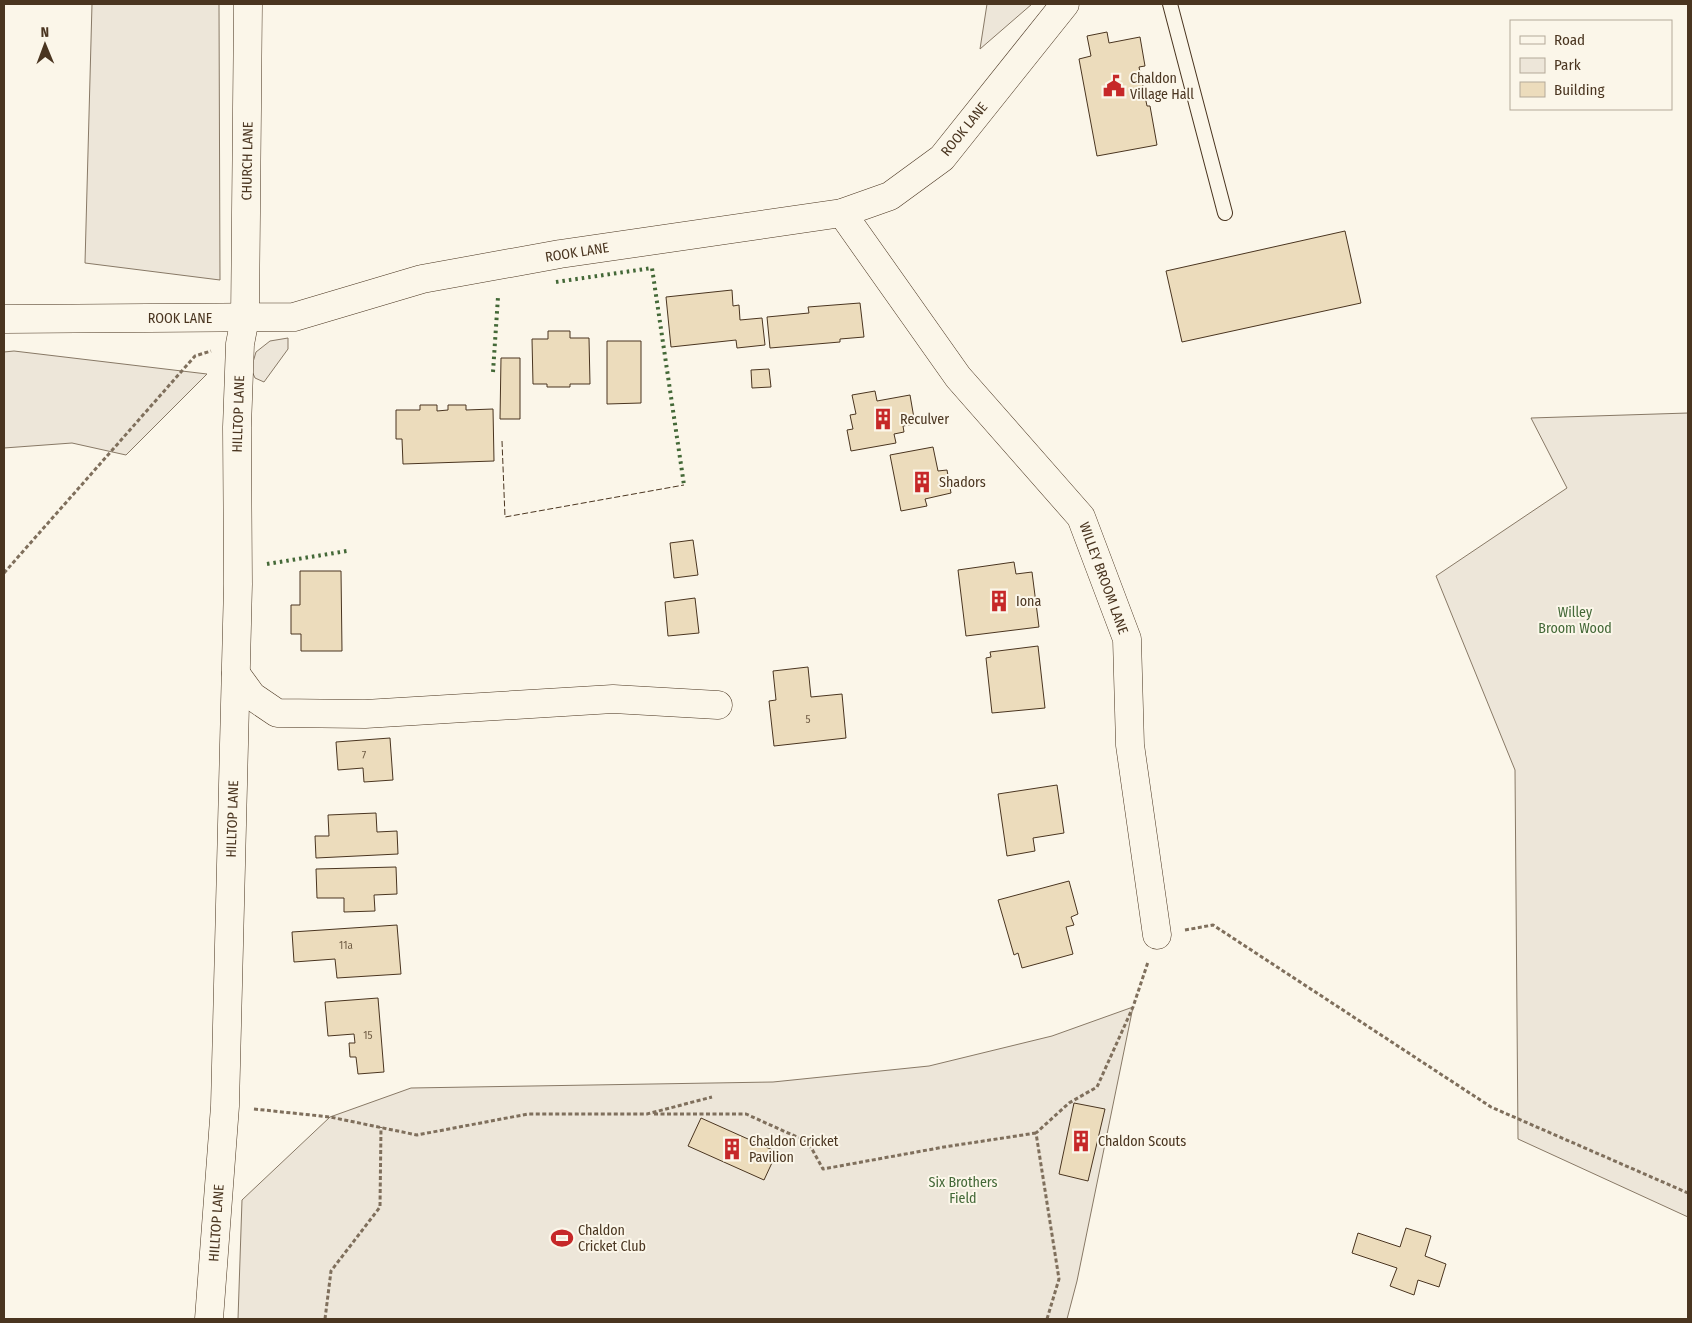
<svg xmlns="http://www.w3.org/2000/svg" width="1692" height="1323" viewBox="0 0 1692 1323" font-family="'Fira Sans Condensed',sans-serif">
<rect width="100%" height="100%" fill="#fbf6e9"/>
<g fill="#ede6d9" stroke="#887966">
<polygon points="92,4 219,4 220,280 85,263"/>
<polygon points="987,4 1032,4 980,49"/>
<polygon points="288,338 288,349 264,382 255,378 251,369 256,352 270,341"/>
<polygon points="14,351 207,374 126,455 72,443 4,448 4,352"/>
<polygon points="1688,413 1688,1217 1518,1139 1515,770 1436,576 1567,488 1531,418"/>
<polygon points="1133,1007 1077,1281 1067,1319 238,1319 242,1200 330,1117 411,1088 773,1082 929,1066 1052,1036"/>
</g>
<g fill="#ecdcbc" stroke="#4a3520">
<polygon points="1107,32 1109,43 1140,37 1145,66 1139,67 1147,106 1150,106 1157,145 1097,156 1079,59 1091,56 1087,36"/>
<polygon points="1345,231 1361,303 1182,342 1166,271"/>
<polygon points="732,290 733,306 739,305 740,320 762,318 765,345 737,348 736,340 671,347 666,297"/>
<polygon points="860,303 864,337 840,339 840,342 770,348 767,317 809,313 808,307"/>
<polygon points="548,331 570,331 570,338 589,338 590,384 570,384 570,387 547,387 547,384 533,384 532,339 548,339"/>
<polygon points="607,341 641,341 641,403 607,404"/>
<polygon points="501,358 520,358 520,419 500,419"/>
<polygon points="769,369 771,387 752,388 751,370"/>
<polygon points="875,391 877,401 910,395 915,424 903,426 904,432 894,434 896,443 851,451 847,430 853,429 850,415 856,414 852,395"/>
<polygon points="420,405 437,405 437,411 448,410 448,405 466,405 466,410 493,409 494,461 403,464 402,439 396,439 396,410 420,410"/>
<polygon points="933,447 938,471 947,470 951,493 925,499 927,506 901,511 890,455"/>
<polygon points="693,540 698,575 674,578 670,543"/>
<polygon points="1014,562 1016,574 1032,572 1039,627 966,636 958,570"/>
<polygon points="300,571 341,571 342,651 301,651 301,634 291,634 291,605 300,605"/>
<polygon points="695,598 699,633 668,636 665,602"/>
<polygon points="1038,646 1045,708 992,713 986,658 991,657 990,652"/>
<polygon points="808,667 811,697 842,694 846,738 774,746 769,701 776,700 773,671"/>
<polygon points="390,738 393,780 364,782 363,768 338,770 336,742"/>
<polygon points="1057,785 1064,833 1033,838 1035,851 1007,856 998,794"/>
<polygon points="376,813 377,832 397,831 398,854 316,858 315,836 329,836 328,815"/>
<polygon points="396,867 397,894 374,895 375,911 344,912 344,898 317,898 316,869"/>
<polygon points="1069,881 1078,914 1071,917 1074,925 1066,927 1073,954 1022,968 1018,953 1014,955 998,900"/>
<polygon points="397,925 401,974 337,978 335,959 294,962 292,932"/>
<polygon points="378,998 384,1072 358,1074 356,1057 350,1057 349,1043 355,1043 354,1034 328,1036 325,1002"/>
<polygon points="1074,1103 1105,1109 1088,1181 1059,1174"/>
<polygon points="701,1118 777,1152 764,1180 688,1146"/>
<polygon points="1406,1228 1431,1236 1425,1256 1446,1264 1439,1287 1418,1280 1414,1295 1390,1286 1397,1268 1352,1253 1358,1233 1400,1247"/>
</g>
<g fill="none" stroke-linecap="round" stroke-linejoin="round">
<g stroke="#4a3520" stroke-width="16">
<polyline id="lane" points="1170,4 1225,213"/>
</g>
<g stroke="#4a3520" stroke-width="29">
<g id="street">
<polyline points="842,213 958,377 1081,517 1127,639 1130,745 1157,935"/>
<polyline points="245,318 248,4"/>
<polyline points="236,674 252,696 277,713 365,714 613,699 718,705"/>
</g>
</g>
<g stroke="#4a3520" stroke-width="29">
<g id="secondary">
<polyline points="4,319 294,317 422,279 560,254 842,213 890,196 942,158 1065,4"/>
<polyline points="209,1319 225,1106 238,584 237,427 240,344 245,318"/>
</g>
</g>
<g stroke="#7f6f5c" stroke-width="3" stroke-dasharray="4 2.5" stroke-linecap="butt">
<polyline points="4,573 195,356 211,351"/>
<polyline points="1185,930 1213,925 1491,1107 1688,1193"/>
<polyline points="254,1109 330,1117 417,1135 528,1114 647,1114 712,1097"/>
<polyline points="654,1114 746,1114 808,1142 823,1169 944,1147 1036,1133"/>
<polyline points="325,1319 331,1271 380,1207 381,1127"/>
<polyline points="1047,1319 1059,1279 1036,1133 1069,1103 1097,1087 1133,1007 1148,962"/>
</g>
<use href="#lane" stroke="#fbf6e9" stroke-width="14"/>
<use href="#street" stroke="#fbf6e9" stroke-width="28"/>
<use href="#secondary" stroke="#fbf6e9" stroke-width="28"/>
<g stroke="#436837" stroke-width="4" stroke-dasharray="2.5 4" stroke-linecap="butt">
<polyline points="556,282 652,268 684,485"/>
<polyline points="493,372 498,297"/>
<polyline points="267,564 347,551"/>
</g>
<polyline stroke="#4a3520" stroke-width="1" stroke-dasharray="6 2.5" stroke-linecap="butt" points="502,441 505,517 684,485"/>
</g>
<defs>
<g id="civic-bare" transform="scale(1.725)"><path d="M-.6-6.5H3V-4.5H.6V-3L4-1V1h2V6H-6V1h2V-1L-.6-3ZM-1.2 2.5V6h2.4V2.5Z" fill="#c62828" stroke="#fbf6e9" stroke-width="2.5" paint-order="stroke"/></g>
<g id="building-bare" transform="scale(1.725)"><path d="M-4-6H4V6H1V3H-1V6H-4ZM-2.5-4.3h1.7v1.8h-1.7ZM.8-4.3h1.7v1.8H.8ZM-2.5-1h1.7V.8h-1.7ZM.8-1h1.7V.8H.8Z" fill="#c62828" stroke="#fbf6e9" stroke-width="2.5" paint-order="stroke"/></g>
<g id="stadium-bare" transform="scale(1.725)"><path d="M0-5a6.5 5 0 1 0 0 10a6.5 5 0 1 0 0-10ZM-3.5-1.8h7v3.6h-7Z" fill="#c62828" stroke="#fbf6e9" stroke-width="2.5" paint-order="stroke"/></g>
</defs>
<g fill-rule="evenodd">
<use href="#civic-bare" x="1114" y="86"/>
<use href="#building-bare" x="883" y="419"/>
<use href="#building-bare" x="922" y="482"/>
<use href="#building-bare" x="999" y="601"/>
<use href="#building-bare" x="1081" y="1141"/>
<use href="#building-bare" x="732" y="1149"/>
<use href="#stadium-bare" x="562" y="1238"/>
</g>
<g text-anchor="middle" stroke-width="4" stroke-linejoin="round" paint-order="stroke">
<g font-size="11" fill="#725f47">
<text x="808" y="723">5</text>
<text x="364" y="759">7</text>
<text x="346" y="949">11a</text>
<text x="368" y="1039">15</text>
</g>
<g font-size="14" fill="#4a3520" stroke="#fbf6e9" text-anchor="start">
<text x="1130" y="83">Chaldon<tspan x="1130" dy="16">Village Hall</tspan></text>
<text x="900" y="424">Reculver</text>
<text x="939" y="487">Shadors</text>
<text x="1016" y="606">Iona</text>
<text x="749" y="1146">Chaldon Cricket<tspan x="749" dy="16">Pavilion</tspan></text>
<text x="1098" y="1146">Chaldon Scouts</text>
<text x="578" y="1235">Chaldon<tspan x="578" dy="16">Cricket Club</tspan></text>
</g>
<g font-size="14" fill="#4a3520" stroke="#fbf6e9">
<text transform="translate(964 129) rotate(-51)" y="5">ROOK LANE</text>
<text transform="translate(247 161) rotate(-89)" y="5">CHURCH LANE</text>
<text transform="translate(577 252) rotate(-9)" y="5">ROOK LANE</text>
<text x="180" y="323">ROOK LANE</text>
<text transform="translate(238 414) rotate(-88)" y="5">HILLTOP LANE</text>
<text transform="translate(1104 578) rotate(70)" y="5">WILLEY BROOM LANE</text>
<text transform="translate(232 819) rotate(-88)" y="5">HILLTOP LANE</text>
<text transform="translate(216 1223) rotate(-86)" y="5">HILLTOP LANE</text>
</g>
<g font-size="14" fill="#436837" stroke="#fbf6e9">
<text x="1575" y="617">Willey<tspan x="1575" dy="16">Broom Wood</tspan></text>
<text x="963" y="1187">Six Brothers<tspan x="963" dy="16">Field</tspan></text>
</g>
</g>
<rect width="1692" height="1323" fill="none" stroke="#4a3520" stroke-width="10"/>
<rect x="1510" y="20" width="162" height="90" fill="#fbf6e9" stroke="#b4a999"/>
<rect x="1520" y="36" width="25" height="8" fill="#fbf6e9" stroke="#b4a999"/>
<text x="1554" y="45" font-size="15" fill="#4a3520">Road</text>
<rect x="1520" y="58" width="25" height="15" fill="#ede6d9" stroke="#b4a999"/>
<text x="1554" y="70" font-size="15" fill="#4a3520">Park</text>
<rect x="1520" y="82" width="25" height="15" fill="#ecdcbc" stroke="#b4a999"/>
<text x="1554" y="95" font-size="15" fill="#4a3520">Building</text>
<g transform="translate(45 45) rotate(359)" stroke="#fbf6e9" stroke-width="4" paint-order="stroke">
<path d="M0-4L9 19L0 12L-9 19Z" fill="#4a3520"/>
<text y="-8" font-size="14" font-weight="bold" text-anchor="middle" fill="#4a3520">N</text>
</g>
</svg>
